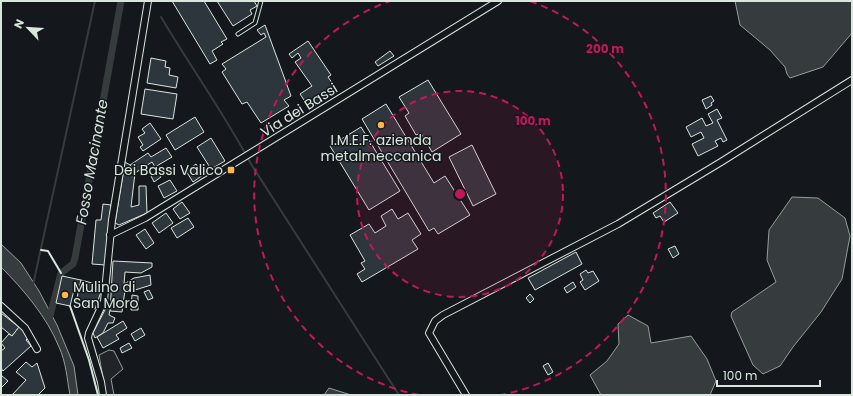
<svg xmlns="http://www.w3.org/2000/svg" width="853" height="396" viewBox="0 0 853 396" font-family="Poppins,sans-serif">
<rect width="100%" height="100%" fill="#14181c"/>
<polygon fill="#202428" stroke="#939e99" points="109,350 114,351 123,369 111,379 114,395 106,395 99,355"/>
<g fill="#363b3e" stroke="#939e99">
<polygon points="735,1 852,1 852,33 823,67 790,78 787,74 785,67 770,50 740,25"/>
<polygon points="792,197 818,198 845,218 850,236 842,279 821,312 793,347 780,366 763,374 753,365 731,316 732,312 776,282 767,260 769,230"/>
<path d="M1,244L21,263L39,291L57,325L74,366L78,395H70C67,379 66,362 59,347C47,317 23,289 1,267Z"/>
<polygon points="628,315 648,326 651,343 691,336 707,359 716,381 710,395 601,395 590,375 607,361 619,344 618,324"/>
<polygon points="329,388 351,395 324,395"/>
</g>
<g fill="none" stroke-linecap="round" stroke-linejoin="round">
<g stroke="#363b3e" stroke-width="2">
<path d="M161,17C190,66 224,113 251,164L399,395"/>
<polyline points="33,285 95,1"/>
</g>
<polyline stroke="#363b3e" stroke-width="7" points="50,316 61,273 73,264 75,258 121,1"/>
</g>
<g fill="#2c363c" stroke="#d8e6dc">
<polygon points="172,1 204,1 227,39 221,42 223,44 212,51 217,60 210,64"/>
<polygon points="217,1 254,1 257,6 250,10 252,14 233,26"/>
<polygon points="265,25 291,96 284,100 289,106 261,123 247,102 242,104 222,72 226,69 222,64 266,37 264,33 261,35 257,30"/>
<polygon points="308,41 331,75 328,77 337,90 310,109 300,94 312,86 295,62 301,58 298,53 292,58 289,54"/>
<polygon points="390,51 394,56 378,66 375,62"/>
<polygon points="151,58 166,61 165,67 170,68 169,75 178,77 176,88 147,83"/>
<polygon points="428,80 461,134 432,152 421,133 416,135 405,116 409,113 399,97"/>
<polygon points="145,89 177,94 173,119 141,114"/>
<polygon points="711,96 714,101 711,103 712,105 706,109 702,100"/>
<polygon points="386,104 434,183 445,176 470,215 438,234 434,228 429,231 362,119"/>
<polygon points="717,109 722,118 717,120 727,140 723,142 721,138 715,141 718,146 698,156 692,144 704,138 701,132 691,137 686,127 702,118 706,126 713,123 708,114"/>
<polygon points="195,117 204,132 175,150 166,135"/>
<polygon points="150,123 161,139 143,151 140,147 143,145 138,137 145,133 142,129"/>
<polygon points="361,127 400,191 369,210 330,146"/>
<polygon points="211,138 225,161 211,169 197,147"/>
<polygon points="472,145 496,194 473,206 449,157"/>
<polygon points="166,148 172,157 155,167 152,162 135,173 130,165 148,153 151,157"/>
<polygon points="125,162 130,165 135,173 131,207 139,205 139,186 146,186 147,213 119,225 115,223"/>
<polygon points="196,164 203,175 193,182 186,171"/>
<polygon points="159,172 161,177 154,182 151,176"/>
<polygon points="170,180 177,191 164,198 158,186"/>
<polygon points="182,202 190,213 180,219 173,209"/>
<polygon points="670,202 678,213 664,222 660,216 656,218 653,213"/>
<polygon points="103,204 111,205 105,265 92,264 96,220 101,220"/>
<polygon points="392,209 398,219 408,213 421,234 412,240 418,249 362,282 357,274 365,269 361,263 365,261 350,235 369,224 375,233 386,226 381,216"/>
<polygon points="166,213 173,223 159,233 152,223"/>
<polygon points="188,218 194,227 177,238 171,228"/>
<polygon points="145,229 154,243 146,249 136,235"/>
<polygon points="675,246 679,254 673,258 668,249"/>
<polygon points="576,252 582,264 535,290 528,278"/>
<polygon points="113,261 152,263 152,267 141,273 125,272 124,284 134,278 150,275 151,285 135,290 125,290 122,312 110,311"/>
<polygon points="586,270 588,273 593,271 599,281 585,290 580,282 583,280 580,274"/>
<polygon points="62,276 81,280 80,287 75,286 70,306 56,303"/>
<polygon points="81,280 103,286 95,309 76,302"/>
<polygon points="573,282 576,287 567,293 564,288"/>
<polygon points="149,290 153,298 148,300 144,292"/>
<polygon points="530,294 534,299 530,303 526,298"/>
<polygon points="132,295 138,296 138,310 131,310"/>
<polygon points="108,304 111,305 109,315 115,318 113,323 108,323 103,333 95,338 93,333"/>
<polygon points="1,313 19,327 12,336 1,327"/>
<polygon points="123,321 127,328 116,335 119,339 103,348 97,337"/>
<polygon points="19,327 29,337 26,340 31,346 3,371 1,368 1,351 5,348 1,343 9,334 12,336"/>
<polygon points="141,328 145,335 135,341 131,334"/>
<polygon points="129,343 132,348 122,353 120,348"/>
<polygon points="26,362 32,367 37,363 45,388 38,395 12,395 26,380 16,372"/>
<polygon points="548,363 553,372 548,375 543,366"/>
<polygon points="1,375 8,381 1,388"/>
</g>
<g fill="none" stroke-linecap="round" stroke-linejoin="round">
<g stroke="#d8e6dc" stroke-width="5">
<polyline id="service" points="238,34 255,23 261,1"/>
</g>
<g stroke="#d8e6dc" stroke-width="8">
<g id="minor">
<polyline points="110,235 145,218 498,1"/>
<polyline points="1,306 25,328 37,349"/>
<polyline points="103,395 101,382 88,338 89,333 104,301 112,220 148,1"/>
<polyline points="466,395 429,333 435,321 443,315 618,224 721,162 852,80"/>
</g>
</g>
<use href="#service" stroke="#14181c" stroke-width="3"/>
<use href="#minor" stroke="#14181c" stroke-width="6"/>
<g stroke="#d8e6dc" stroke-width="2">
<polyline points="41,250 48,251 61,273"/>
<polyline points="70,306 89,360 98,395"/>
</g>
</g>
<circle cx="460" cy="194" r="103" fill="#c2185b" fill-opacity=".12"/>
<g fill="none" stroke="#c2185b" stroke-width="2" stroke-dasharray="7 5">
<circle cx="460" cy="194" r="103"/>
<path d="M419 395A205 205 0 0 1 390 1M530 1A205 205 0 0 1 501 395"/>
</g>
<g fill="#ffb74d" stroke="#14181c" stroke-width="1.5">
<circle cx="381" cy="125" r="4"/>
<rect x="227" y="166" width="8" height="8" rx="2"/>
<circle cx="65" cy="295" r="4"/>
</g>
<g text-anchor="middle" stroke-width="3" stroke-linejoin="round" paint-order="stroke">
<g font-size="14" fill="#d8e6dc" stroke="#14181c">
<text transform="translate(299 110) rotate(-32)" y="5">Via dei Bassi</text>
</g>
<g font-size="14" fill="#d8e6dc" stroke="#14181c">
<text x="381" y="145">I.M.E.F. azienda<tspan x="381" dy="16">metalmeccanica</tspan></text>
<text x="223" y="175" text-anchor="end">Dei Bassi Valico</text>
<text x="73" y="292" text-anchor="start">Mulino di<tspan x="73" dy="16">San Moro</tspan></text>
</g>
<g font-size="15" font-style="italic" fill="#d8e6dc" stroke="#14181c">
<text transform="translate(92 162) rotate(-80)" y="5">Fosso Macinante</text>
</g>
</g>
<circle cx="460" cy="194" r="6" fill="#c2185b" stroke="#14181c" stroke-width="2"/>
<g font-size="12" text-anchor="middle" font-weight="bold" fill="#c2185b" stroke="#14181c" stroke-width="3" stroke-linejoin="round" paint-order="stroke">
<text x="605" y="53">200 m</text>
<text x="533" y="125">100 m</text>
</g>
<rect width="853" height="396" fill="none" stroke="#d8e6dc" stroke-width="4"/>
<g transform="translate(28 28) rotate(295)" stroke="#14181c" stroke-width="3" paint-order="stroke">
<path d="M0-3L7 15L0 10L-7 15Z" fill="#d8e6dc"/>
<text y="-6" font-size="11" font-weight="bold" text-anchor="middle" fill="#d8e6dc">N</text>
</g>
<path d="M717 380v6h103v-6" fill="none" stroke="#d8e6dc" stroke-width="2"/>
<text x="723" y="380" font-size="12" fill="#d8e6dc" stroke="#14181c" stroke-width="3" paint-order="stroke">100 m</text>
</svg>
